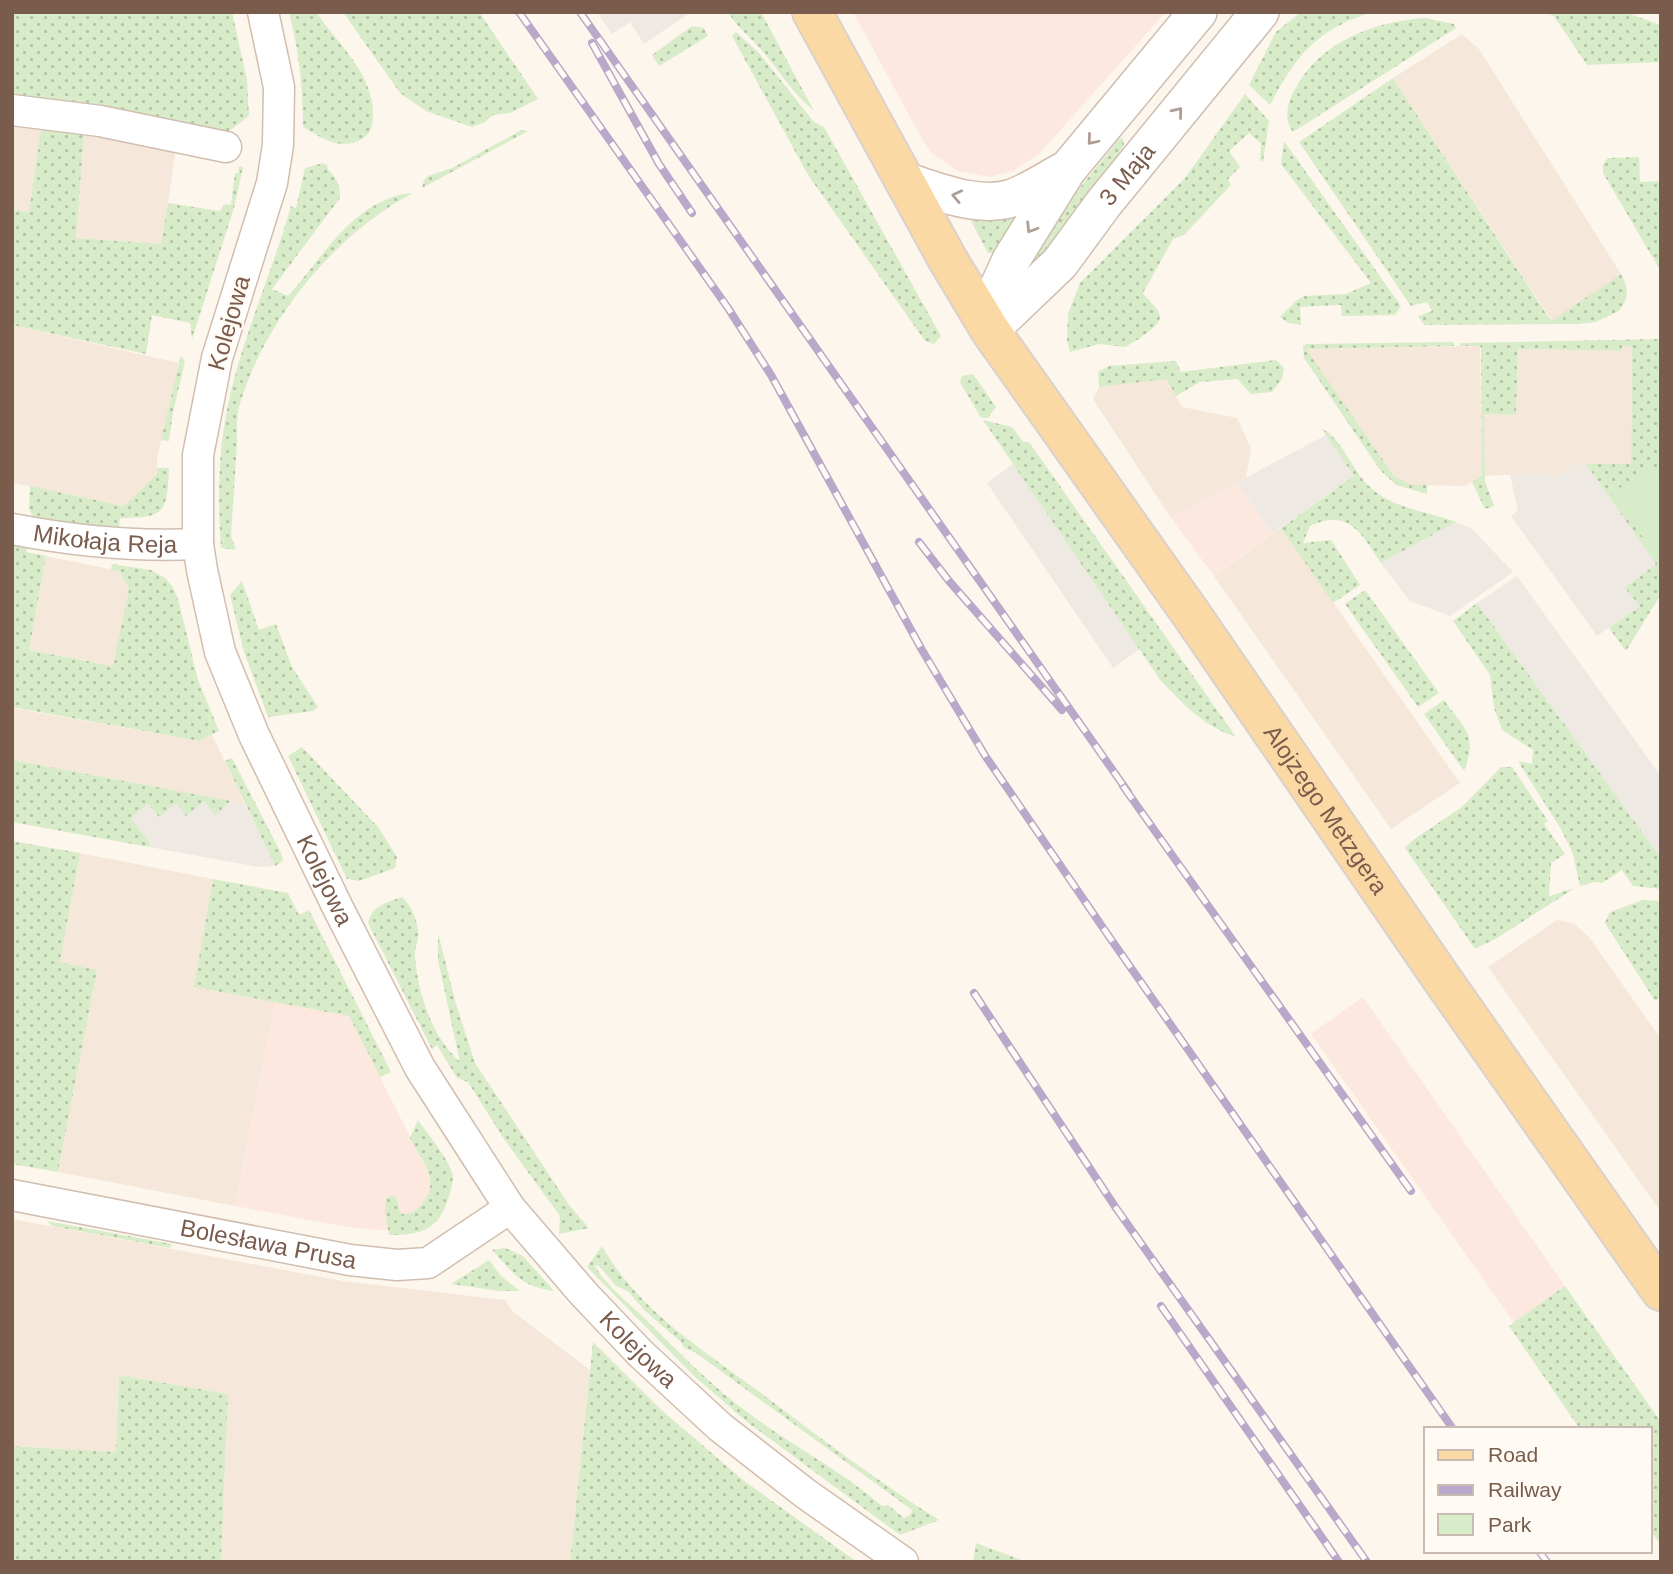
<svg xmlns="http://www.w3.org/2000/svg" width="1673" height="1574" viewBox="0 0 1673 1574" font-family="Arial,sans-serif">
<defs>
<pattern id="green-dots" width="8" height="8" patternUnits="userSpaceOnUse" patternTransform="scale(1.75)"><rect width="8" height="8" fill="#d8ecc9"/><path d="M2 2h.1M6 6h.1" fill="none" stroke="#b4c2a5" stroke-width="1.8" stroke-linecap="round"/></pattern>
</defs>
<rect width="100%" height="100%" fill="#fdf6ec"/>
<g fill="#f5e8da">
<polygon points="1462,34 1479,49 1621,274 1552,321 1393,78"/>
<polygon points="12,124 41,129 29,212 12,210"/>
<polygon points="84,135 176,147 162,244 76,238"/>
<polygon points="12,325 179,363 157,459 157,474 125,506 12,483"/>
<polygon points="1480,346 1482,477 1465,486 1411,485 1394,476 1305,349"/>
<polygon points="1623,346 1632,347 1631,464 1575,464 1555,478 1545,473 1485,476 1484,414 1516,415 1518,349 1621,351"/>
<polygon points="1167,378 1182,407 1237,418 1251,448 1246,478 1171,518 1093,399 1099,387"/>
<polygon points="1281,528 1460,783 1391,829 1214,576"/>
<polygon points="46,556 119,571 129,589 114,666 29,650"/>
<polygon points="12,708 199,741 212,735 245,804 12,760"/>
<polygon points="80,853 213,879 195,987 275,1002 235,1206 58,1172 97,970 60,962"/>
<polygon points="1557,920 1573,923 1589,937 1661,1039 1661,1212 1488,967"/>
<polygon points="12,1219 343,1281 505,1300 512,1311 590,1370 570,1562 221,1562 228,1394 119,1375 116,1452 12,1446"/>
</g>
<g fill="#fde8e0">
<polygon points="853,12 1166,12 1039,154 1013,171 990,177 957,171 933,154 923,141"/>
<polygon points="1236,483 1273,533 1214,576 1171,518"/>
<polygon points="1363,997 1565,1286 1514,1323 1311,1034"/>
<polygon points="275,1002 349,1016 438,1192 413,1233 347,1227 235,1206"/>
</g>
<g fill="#efe9e4">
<polygon points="597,12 691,12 644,44 630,22 612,34"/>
<polygon points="1326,435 1354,476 1273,533 1236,483"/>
<polygon points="1013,464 1140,649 1113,668 987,483"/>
<polygon points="1575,464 1586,464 1656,564 1640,606 1597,636 1511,516 1518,510 1510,475 1545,473 1555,478"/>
<polygon points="1456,522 1472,529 1513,572 1450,616 1410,601 1381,563"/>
<polygon points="1517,576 1661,776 1661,858 1477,603"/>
<polygon points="204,801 215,814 231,801 245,804 275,866 259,867 149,847 150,843 131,818 149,804"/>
</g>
<g fill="url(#green-dots)" fill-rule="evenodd">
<polygon points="12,12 232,12 247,80 249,116 225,134 12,97"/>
<path d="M289,12H316C338,45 373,72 373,115C373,127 370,136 358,141C337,150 321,137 303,127C303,87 299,51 289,12Z"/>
<polygon points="343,12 479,12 538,99 510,113 493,115 485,122 472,127 426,111 400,93"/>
<path d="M728,12H761L814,111C794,95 780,72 764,53C752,38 738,29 728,12Z"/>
<path d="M1301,12H1373C1317,29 1296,55 1270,105L1249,85L1276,32Z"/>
<polygon points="1542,12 1624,12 1661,25 1661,62 1587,65 1554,16"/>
<path d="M1425,18L1454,24L1456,28L1293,132C1284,120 1287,104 1294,91C1319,42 1372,22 1425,18Z"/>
<polygon points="692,26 704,28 708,36 659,66 652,55"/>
<polygon points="736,32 759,53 814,122 824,127 941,336 934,344 925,341 808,175 732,36"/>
<path d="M1393,78L1551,321L1621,274C1629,288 1629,298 1619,311L1596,322L1578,324L1424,325L1418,316L1432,311L1427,302L1411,306L1299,142Z"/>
<path d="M1245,94L1269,121L1263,162L1260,160L1261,144L1249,133L1229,151L1240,167L1228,179L1231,185L1184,235L1173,239L1143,293C1147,299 1160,309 1160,317C1160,327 1133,343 1125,347L1099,344L1070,352L1067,340L1068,314L1080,283L1185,178Z"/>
<polygon points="41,129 84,135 76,238 161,244 168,203 220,211 224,204 231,205 235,173 238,173 239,166 243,167 234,208 192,339 190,323 152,315 146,354 12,325 12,210 29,212"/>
<polygon points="522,130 528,131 422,188 424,180 428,176 452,168"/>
<polygon points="1120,138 1123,139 1124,145 1075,222 1061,238 1028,266 1023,258"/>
<polygon points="1284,141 1401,306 1395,315 1342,316 1341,305 1300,307 1301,325 1288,323 1280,317 1297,300 1304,296 1346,294 1371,283 1281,164"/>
<polygon points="1639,157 1640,182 1661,181 1660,270 1603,173 1603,164 1608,158"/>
<path d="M323,163L327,165L328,170C336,177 341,186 340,198L272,289L288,296C323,257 356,197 413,193C334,235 264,320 239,407C236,418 237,433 237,444C235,475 233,505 231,535L236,550L221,548C218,506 218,462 225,421C237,347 271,278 291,206L296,208L305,168Z"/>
<polygon points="1017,216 1018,217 996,253 988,253 971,221 973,219"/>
<polygon points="1661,339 1661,482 1650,467 1656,556 1661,553 1661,594 1626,651 1609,628 1640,606 1625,588 1656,564 1586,464 1631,464 1632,347 1623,346 1621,351 1518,349 1516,415 1484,414 1485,481 1494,506 1485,509 1472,482 1482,476 1481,348 1480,346 1460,346 1460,343"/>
<polygon points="1453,342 1454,346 1306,349 1394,476 1411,485 1427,485 1427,494 1396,485 1380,470 1304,358 1303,346 1307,344"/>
<polygon points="181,355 185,362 173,412 169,441 161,440"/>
<polygon points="1276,360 1284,368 1282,379 1272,392 1251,394 1237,379 1200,382 1176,396 1167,379 1099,387 1098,372 1109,366 1176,361 1181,372"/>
<polygon points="973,374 996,407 988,418 981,418 960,382 962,376"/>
<path d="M983,420L1012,427L1023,442H1029L1236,737C1205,727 1183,704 1161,681Z"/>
<path d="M1321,428C1345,441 1350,469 1370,487C1393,509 1427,511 1456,522L1381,563C1361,534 1350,508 1310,526L1303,543L1331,540L1360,585L1333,603L1281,528L1354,476Z"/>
<path d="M157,468H169C167,512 166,518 120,518L119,527L114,528H84L33,518L29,508L30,486L124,506L157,474Z"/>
<polygon points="12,540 28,543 26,552 46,556 29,650 113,666 129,589 119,571 111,570 112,564 151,570 165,578 173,587 178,599 198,680 219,731 199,741 12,707"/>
<polygon points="242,581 259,630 276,624 292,667 318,707 313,711 268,717 244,652 230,595"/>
<polygon points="1365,590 1439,693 1418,707 1345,604"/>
<polygon points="1477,603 1661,858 1661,889 1633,886 1622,870 1602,883 1594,882 1580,886 1573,854 1561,829 1519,763 1519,761 1532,764 1533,750 1502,730 1494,708 1490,675 1453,621"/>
<path d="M1444,700C1465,730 1478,734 1464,771L1424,714Z"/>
<polygon points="302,747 378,827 397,857 395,868 359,881 347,879 288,756"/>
<polygon points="232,758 281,853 283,861 275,866 225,761"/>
<polygon points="12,760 231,801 215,815 204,801 186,816 176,803 159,817 148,804 131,818 150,843 149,847 12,822"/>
<polygon points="1501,767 1512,767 1548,821 1544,824 1565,854 1551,863 1549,896 1575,888 1497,938 1475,949 1405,848 1413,840 1462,807"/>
<polygon points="12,841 80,853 60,962 97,970 58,1172 12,1164"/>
<polygon points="213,879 288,893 299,915 309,910 391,1072 380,1077 349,1016 194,987"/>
<path d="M402,897C411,905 419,922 418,936C418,943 414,949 415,957C418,994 432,1037 460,1062L438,960V933L456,1004L475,1063L569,1205L589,1228L559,1234L560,1216L504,1139L468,1082L457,1078L437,1045L432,1049L368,923C372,905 387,903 402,897Z"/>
<polygon points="1643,900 1661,901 1661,997 1655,1001 1605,923 1610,912"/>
<path d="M418,1120C429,1136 445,1154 452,1172C454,1178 452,1187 450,1193C440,1229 424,1235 389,1235L385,1212L386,1198L393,1195L396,1197L401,1214C411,1214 414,1212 421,1205C443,1183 421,1160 410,1138Z"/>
<polygon points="47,1221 172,1244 170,1248 52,1226"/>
<path d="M602,1246C638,1310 703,1350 761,1393C819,1437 877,1481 939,1520L900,1535L747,1422L694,1376L587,1267ZM595,1265L599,1266L616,1286L628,1291L645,1311L681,1342L684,1348L696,1353L912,1510L910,1515L904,1518L888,1505L882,1506C842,1471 794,1447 751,1415C711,1386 676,1349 641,1315C629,1304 600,1279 595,1265Z"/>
<path d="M505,1248L523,1256L554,1291C520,1286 514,1274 492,1250Z"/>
<polygon points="489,1260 501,1276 520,1291 500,1291 451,1284"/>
<polygon points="1565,1286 1661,1422 1661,1545 1650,1530 1650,1429 1580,1429 1509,1326"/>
<polygon points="593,1342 659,1408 743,1480 857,1562 570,1562"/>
<polygon points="119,1375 228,1394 221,1562 12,1562 12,1446 116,1452"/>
<polygon points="976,1543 1027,1562 973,1562"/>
</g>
<polygon fill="#d8ecc9" points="1650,467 1661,482 1661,553 1656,557 1612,493"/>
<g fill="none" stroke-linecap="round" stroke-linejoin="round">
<g stroke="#d1beb0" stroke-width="33">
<g id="minor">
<path id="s1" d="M263,12L279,87L278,145L272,183L217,358L198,455V544L202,570L220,652L254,735L339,910L420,1068L510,1208L583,1293L640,1353L720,1427L806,1494L903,1562"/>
<polyline points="12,110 100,121 226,147"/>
<path id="s2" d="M12,529C74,541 136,547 198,544"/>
<path id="s3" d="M12,1195L350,1260L397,1265L428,1263L510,1208"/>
</g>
</g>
<g stroke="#d1beb0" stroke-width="40">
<g id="tertiary">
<path d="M904,181C937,191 978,209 1012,198C1030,192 1048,179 1066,170"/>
<path id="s4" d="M990,330L1060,263L1104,203L1260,12"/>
<polyline points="990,330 1000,284 1011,260 1067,170 1198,12"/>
</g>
</g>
<g stroke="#dad1cd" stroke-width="42">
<g id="primary">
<path id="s5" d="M812,12L948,260L990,330L1189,611L1444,982L1661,1291"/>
</g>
</g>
<use href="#minor" stroke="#fff" stroke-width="30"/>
<use href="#tertiary" stroke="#fff" stroke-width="37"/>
<use href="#primary" stroke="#fbd9a5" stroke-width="38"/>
<g stroke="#b9a8c9" stroke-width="8">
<g id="rail">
<polyline points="519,12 728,308 771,375 922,650 986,757 1108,935 1453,1429"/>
<polyline points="580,12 1128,792"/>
<polyline points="592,43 659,164 692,213"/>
<polyline points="919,542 949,581 1062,710"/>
<polyline points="1123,786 1411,1191"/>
<polyline points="974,993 1116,1208 1367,1562"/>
<polyline points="1161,1306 1339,1562"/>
<polyline points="1539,1551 1547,1562"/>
</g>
</g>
<use href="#rail" stroke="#fffaf3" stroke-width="5" stroke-dasharray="16" stroke-linecap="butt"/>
</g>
<defs><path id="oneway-chevron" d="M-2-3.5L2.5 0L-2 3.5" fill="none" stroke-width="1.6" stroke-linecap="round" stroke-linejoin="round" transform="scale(1.75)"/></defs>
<g stroke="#af9d94">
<use href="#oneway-chevron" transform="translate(1178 112) rotate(-51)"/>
<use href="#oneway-chevron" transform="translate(1092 140) rotate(130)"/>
<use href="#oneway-chevron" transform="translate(957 196) rotate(-168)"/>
<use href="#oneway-chevron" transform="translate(1031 228) rotate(122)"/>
</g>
<g text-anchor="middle" stroke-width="5" stroke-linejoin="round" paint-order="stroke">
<g font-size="24" fill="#7a5c4d" stroke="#fffaf3">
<text dy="8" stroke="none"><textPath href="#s4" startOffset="208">3 Maja</textPath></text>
<text transform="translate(229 323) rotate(-74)" y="8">Kolejowa</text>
<text dy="8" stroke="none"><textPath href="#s2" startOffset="94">Mikołaja Reja</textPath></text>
<text dy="8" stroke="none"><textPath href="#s5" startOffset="950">Alojzego Metzgera</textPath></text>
<text dy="8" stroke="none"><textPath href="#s1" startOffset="906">Kolejowa</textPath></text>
<text dy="8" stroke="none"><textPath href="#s3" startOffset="261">Bolesława Prusa</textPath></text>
<text dy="8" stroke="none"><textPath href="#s1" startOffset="1474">Kolejowa</textPath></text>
</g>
</g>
<rect width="1673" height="1574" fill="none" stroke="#7a5c4d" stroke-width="28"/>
<rect x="1424" y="1427" width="228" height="126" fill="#fffaf3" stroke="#cabbb1" stroke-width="2"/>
<rect x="1438" y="1450" width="35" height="10" fill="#fbd9a5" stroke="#cabbb1" stroke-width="2"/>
<text x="1488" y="1462" font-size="21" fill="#7a5c4d">Road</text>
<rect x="1438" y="1485" width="35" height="10" fill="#b9a8c9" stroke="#cabbb1" stroke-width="2"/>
<text x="1488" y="1497" font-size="21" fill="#7a5c4d">Railway</text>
<rect x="1438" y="1514" width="35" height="21" fill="#d8ecc9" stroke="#cabbb1" stroke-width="2"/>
<text x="1488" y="1532" font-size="21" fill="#7a5c4d">Park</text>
</svg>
